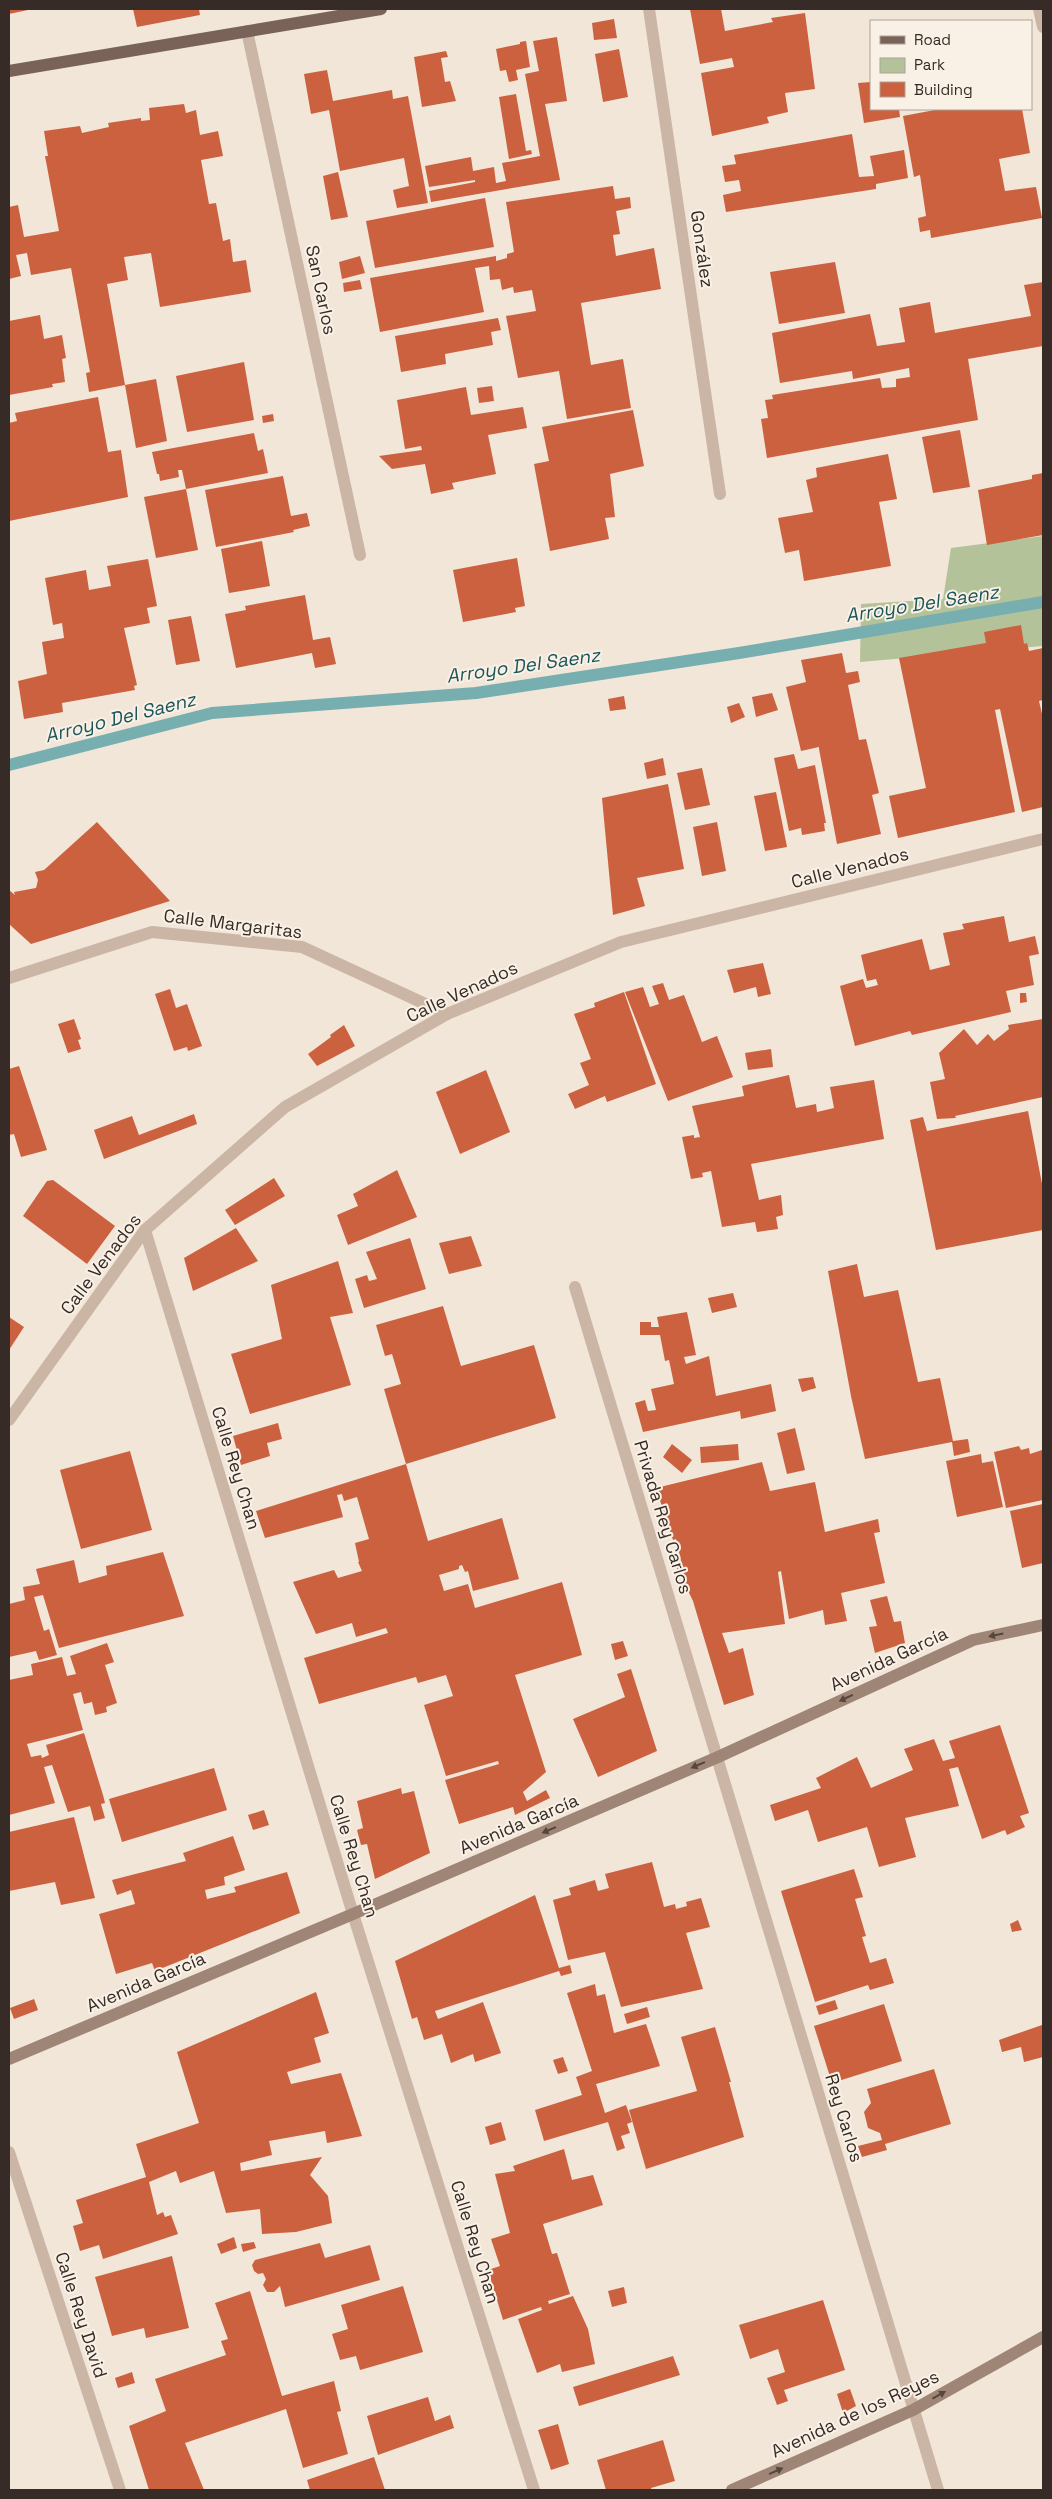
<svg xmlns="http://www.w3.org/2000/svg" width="1052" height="2499" viewBox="0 0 1052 2499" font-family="'Space Grotesk',sans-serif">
<rect width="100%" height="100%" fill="#f2e6d9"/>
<polygon fill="#b4c299" points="1043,536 1043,646 860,662 861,604 943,599 951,548"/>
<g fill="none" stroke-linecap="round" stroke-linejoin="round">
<polyline stroke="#77aeb0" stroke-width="12" points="9,765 212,713 476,693 739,653 1043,602"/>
</g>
<g fill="#cb613f">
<polygon points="9,9 28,9 28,10 9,14"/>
<polygon points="133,9 199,9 200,15 137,27"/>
<polygon points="690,9 721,9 725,31 773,22 771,18 805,13 815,89 785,93 788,112 767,117 769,123 712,136 701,73 734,67 732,58 700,64"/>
<polygon points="614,19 617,38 594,40 592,23"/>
<polygon points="557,37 567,101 545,104 560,180 431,202 429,191 475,182 475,180 429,187 425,166 471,157 473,171 494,167 496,183 506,181 502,163 540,156 525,74 539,71 533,41"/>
<polygon points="526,41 530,67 516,70 518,80 509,82 506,70 500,71 496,49 520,44 520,42"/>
<polygon points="619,49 628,97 603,102 595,54"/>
<polygon points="446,51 448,57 441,58 445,82 450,81 456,101 422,107 414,57"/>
<polygon points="327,70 333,101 392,90 393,99 408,96 428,203 397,208 393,190 409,186 404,158 340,171 329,110 311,114 304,74"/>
<polygon points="871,82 871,109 899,109 900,117 864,123 858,83"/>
<polygon points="516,94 526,151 531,150 532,154 509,159 499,97"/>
<polygon points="184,104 186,113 196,110 200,135 218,131 223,156 201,160 209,204 216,203 223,241 230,239 233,262 246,260 251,292 160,307 151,253 124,257 128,280 107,284 125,385 89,392 86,373 90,372 71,268 31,275 27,253 16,255 21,276 9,279 9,207 18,205 24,237 59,231 45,156 48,156 44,131 80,126 82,133 109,127 108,123 141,118 141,121 150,120 149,108"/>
<polygon points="940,109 1022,109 1030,153 999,159 1005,191 1036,187 1042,218 931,238 930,230 920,232 918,218 926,216 920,175 914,177 903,116"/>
<polygon points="852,134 859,177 874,176 870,156 904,150 908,178 876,184 876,189 726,212 723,195 741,191 739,180 725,182 722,166 736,164 734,155"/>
<polygon points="338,172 348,217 331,220 323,176"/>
<polygon points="613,186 615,199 630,197 631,208 616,211 620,234 613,235 616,256 654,248 661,289 581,303 591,365 623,359 631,408 567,419 559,371 518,378 506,316 536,311 532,290 514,293 513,287 502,290 500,279 490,280 489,266 475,268 484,312 380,332 370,278 496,256 496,261 507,258 507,254 514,252 506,202"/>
<polygon points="485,198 494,247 375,268 366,221"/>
<polygon points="360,256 365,273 342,279 339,262"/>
<polygon points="835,262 845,313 779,324 770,272"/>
<polygon points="360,280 362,289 344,292 343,283"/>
<polygon points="1043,282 1043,346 968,359 978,420 767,458 761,419 768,418 765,400 773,399 772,395 880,378 882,388 896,387 896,379 910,377 909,368 853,379 852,371 780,383 772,333 870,314 877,346 905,342 899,308 930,302 935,333 1031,316 1024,285"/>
<polygon points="40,315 44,339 62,335 66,358 62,359 65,382 52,384 53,387 9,395 9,321"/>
<polygon points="498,318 501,330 491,332 493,345 445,354 446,364 401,372 395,336"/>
<polygon points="244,362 254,420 187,432 176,376"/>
<polygon points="156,379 167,441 136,448 125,385"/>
<polygon points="492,386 494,401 479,403 477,388"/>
<polygon points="466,387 471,415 523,407 527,428 488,435 496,474 452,483 454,489 431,494 425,464 392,469 379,456 422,450 421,446 405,449 397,400"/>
<polygon points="98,397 108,452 121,450 128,497 9,521 9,423 17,421 15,413"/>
<polygon points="633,410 644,466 610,474 615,517 605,518 609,539 550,551 534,464 549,461 542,427"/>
<polygon points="273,414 274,421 263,423 262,416"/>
<polygon points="960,430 970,487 933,493 922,437"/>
<polygon points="254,433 258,451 263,449 268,473 186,489 182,470 178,470 179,477 160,481 159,474 157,474 152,452"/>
<polygon points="888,454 897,499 879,502 891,566 804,581 799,550 785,553 778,518 813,512 806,480 817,477 816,468"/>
<polygon points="1043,473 1043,535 987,545 978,490 1032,479 1032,475"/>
<polygon points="283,476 291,516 307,513 310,526 293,530 294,532 216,547 205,490"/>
<polygon points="186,489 198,550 156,558 144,497"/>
<polygon points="262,541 270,586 229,593 221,549"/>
<polygon points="517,558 525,606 515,608 516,612 463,622 453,570"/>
<polygon points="148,559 157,606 147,608 150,623 124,628 137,685 134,686 135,690 62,703 63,712 24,719 18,681 47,674 42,642 64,638 62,623 53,625 45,578 86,570 89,590 111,586 107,566"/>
<polygon points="305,595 313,640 330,637 336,664 315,668 312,653 236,668 225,614 246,610 245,606"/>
<polygon points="191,616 200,661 176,665 168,620"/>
<polygon points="1021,625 1024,644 1027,643 1029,651 1043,648 1043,700 1039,701 1043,718 1043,807 1022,812 1000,709 995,710 1015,812 898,838 889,796 926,788 899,658 986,643 984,632"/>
<polygon points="842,653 846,673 858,671 860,682 848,685 859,740 866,739 879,793 872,795 881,834 837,844 819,749 819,747 801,751 786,687 806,682 801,660"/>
<polygon points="772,693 778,710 756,717 752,697"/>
<polygon points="624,696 626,709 610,711 608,699"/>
<polygon points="739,703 745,717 731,723 727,707"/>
<polygon points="794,754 798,769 815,765 826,823 824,823 825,831 802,835 801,828 789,831 774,758"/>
<polygon points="663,758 666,775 647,779 644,763"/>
<polygon points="702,768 710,805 685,810 677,773"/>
<polygon points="668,784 684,869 637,878 645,906 613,915 602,798"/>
<polygon points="776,792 787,847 765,851 754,796"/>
<polygon points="97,822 170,901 31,944 9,924 9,890 15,895 14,892 36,888 38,880 35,872 44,870"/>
<polygon points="717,822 726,871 702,876 693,827"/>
<polygon points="1004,916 1009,942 1035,936 1039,954 1029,956 1034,985 1006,991 1011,1012 912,1035 910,1031 855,1046 840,986 863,979 866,988 878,985 876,979 867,981 861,955 922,939 930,970 950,965 943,933 964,929 962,924"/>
<polygon points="763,963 771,994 758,997 756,987 734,993 727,970"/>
<polygon points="663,983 669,1000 684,995 702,1042 717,1036 733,1077 668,1101 625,992 643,987 650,1007 659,1004 652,986"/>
<polygon points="170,989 176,1008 187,1004 202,1046 188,1051 187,1047 174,1051 155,994"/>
<polygon points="624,992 656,1084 607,1102 605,1096 575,1109 568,1094 589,1085 580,1063 591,1059 574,1014 595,1007 594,1003"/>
<polygon points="1020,993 1026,993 1027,1002 1020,1003"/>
<polygon points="74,1019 81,1039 78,1040 81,1049 68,1053 58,1024"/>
<polygon points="1043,1019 1043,1097 955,1116 956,1118 937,1119 930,1082 945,1079 939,1053 964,1029 977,1045 988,1034 994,1041 1009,1029 1008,1025"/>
<polygon points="344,1025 355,1046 317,1066 308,1054 331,1037 330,1035"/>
<polygon points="771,1049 773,1067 748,1070 745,1053"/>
<polygon points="19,1066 47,1150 21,1157 14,1134 9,1135 9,1069"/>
<polygon points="486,1070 510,1132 460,1154 436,1092"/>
<polygon points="789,1075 796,1108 816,1104 817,1112 834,1108 830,1087 874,1080 884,1139 751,1164 759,1200 781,1195 783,1215 776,1217 778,1229 757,1232 755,1222 722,1227 711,1171 702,1173 703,1177 691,1179 682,1137 694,1135 694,1138 700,1137 692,1106 744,1096 742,1086"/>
<polygon points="1028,1111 1043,1189 1043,1230 936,1250 910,1120 923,1117 927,1131"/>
<polygon points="194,1114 197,1124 104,1159 94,1130 132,1116 139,1135"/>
<polygon points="397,1170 417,1217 348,1245 337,1215 358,1206 353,1194"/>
<polygon points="274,1178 285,1196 235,1225 225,1210"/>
<polygon points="53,1180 115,1226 87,1264 23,1216 47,1181"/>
<polygon points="236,1228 258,1261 193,1291 184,1258"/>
<polygon points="471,1236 482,1266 449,1274 439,1243"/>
<polygon points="410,1238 426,1289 364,1308 355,1279 367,1275 369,1281 377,1279 366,1252"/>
<polygon points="338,1261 353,1313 330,1317 351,1385 250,1414 231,1354 282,1339 271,1285"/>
<polygon points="857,1264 864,1297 898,1290 918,1382 940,1378 953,1441 968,1439 970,1452 954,1456 952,1442 865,1459 851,1396 828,1271"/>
<polygon points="733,1293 737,1307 712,1313 708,1298"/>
<polygon points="443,1306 461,1366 534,1345 556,1418 406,1464 428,1541 502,1518 519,1579 473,1591 468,1571 465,1572 462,1565 459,1566 459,1569 439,1575 444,1591 468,1584 475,1608 562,1582 582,1655 515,1675 546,1772 523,1792 527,1801 546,1790 550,1798 515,1815 513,1807 459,1824 445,1780 499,1764 498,1761 446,1776 424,1705 453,1696 446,1675 418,1683 416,1677 319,1704 304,1658 388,1633 386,1628 356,1637 352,1623 316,1634 293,1582 334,1570 338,1578 362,1571 358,1562 359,1562 355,1543 369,1539 357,1497 344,1501 342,1494 337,1495 343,1517 265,1538 256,1511 406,1464 384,1389 401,1384 392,1354 385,1356 376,1325"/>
<polygon points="687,1312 696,1355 684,1357 686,1364 709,1356 716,1396 771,1384 776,1411 741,1419 740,1411 643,1432 635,1403 645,1400 648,1411 656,1410 651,1389 674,1384 669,1360 665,1361 660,1335 640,1335 640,1322 651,1322 651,1327 659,1327 657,1317"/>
<polygon points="9,1317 24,1327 9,1350"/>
<polygon points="813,1377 816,1388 802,1392 798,1379"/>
<polygon points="278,1423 282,1439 267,1443 270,1456 241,1465 233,1436"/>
<polygon points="795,1428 805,1470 787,1474 777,1433"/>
<polygon points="672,1444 692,1460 682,1473 663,1457"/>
<polygon points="738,1444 739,1460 701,1463 700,1447"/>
<polygon points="1019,1446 1021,1450 1029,1448 1030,1454 1042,1450 1043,1500 1006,1508 994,1452"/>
<polygon points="130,1451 152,1530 81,1549 60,1470"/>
<polygon points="981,1454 982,1463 993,1461 1003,1507 957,1517 946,1461"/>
<polygon points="762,1462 770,1491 815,1482 825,1532 878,1519 880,1532 874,1533 885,1583 841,1593 847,1621 825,1625 823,1610 789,1619 781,1571 778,1572 785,1624 722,1633 729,1653 743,1648 754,1695 724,1705 693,1601 676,1566 682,1565 676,1539 673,1540 656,1488"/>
<polygon points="1043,1504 1043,1563 1022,1568 1010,1511"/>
<polygon points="163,1552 184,1616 59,1648 43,1595 34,1597 44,1631 49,1629 57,1655 39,1660 36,1651 9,1657 9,1604 25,1600 23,1587 40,1584 36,1569 74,1560 79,1583 107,1575 106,1566"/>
<polygon points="887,1596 894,1622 901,1621 905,1643 875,1653 869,1627 877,1626 870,1600"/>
<polygon points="623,1641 628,1656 615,1660 611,1644"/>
<polygon points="107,1643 114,1662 105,1665 117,1703 106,1707 107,1712 95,1715 92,1702 84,1704 81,1692 73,1694 83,1730 27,1744 31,1757 41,1755 42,1758 49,1755 46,1745 84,1733 103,1795 105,1803 101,1804 105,1818 94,1821 90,1806 68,1812 52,1765 44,1767 55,1803 9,1815 9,1680 33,1675 31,1664 62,1657 67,1676 76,1674 70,1656"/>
<polygon points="631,1669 657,1751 598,1777 573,1719 625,1697 617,1674"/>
<polygon points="1000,1725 1029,1813 1020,1816 1025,1827 1007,1835 1005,1830 982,1839 958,1767 949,1769 959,1806 905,1818 916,1857 879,1867 867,1827 818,1842 808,1810 775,1821 770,1805 821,1788 816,1778 857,1757 871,1788 913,1770 904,1749 934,1739 943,1761 955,1758 949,1741"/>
<polygon points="214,1768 227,1810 122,1842 109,1799"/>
<polygon points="401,1788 402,1794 414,1791 430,1853 375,1879 367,1844 361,1845 357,1830 363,1828 357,1801"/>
<polygon points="264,1810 269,1825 253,1830 248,1815"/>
<polygon points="74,1817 95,1898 61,1905 55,1882 9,1891 9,1832"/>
<polygon points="233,1836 245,1870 224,1877 225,1885 205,1890 207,1899 236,1892 234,1887 287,1872 300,1913 155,1971 152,1963 116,1974 99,1914 135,1904 131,1890 117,1895 112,1880 186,1861 183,1853"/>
<polygon points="652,1862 664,1907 675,1904 676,1909 687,1906 686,1902 701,1898 710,1927 686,1933 703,1989 621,2007 605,1952 568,1960 553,1900 571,1895 569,1888 595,1880 598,1891 609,1888 605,1874"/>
<polygon points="854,1869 863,1897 855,1899 866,1936 862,1937 870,1963 886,1958 894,1983 870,1990 868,1985 815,2002 781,1891"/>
<polygon points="535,1895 559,1968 570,1965 572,1973 561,1976 559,1971 435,2011 438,2019 483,2002 501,2053 475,2062 473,2054 451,2063 442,2034 424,2040 417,2017 412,2019 395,1961"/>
<polygon points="1018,1920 1022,1930 1012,1932 1010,1924"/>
<polygon points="595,1984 597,1996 605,1994 614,2033 646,2024 660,2066 596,2084 605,2113 626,2105 632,2122 627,2124 630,2133 621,2136 625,2148 617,2151 608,2122 544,2141 535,2110 582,2095 576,2077 592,2071 567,1993"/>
<polygon points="316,1992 329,2033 314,2038 321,2062 287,2072 291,2084 341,2073 362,2136 327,2143 325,2131 269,2141 272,2155 240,2163 241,2171 322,2157 310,2175 328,2196 332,2223 296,2232 262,2234 260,2209 226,2213 214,2171 180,2183 176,2171 149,2182 157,2215 163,2212 165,2217 171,2215 178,2234 103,2259 99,2245 80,2251 73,2226 83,2223 76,2200 146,2177 136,2144 199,2123 177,2052"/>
<polygon points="34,1999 38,2010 14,2019 10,2008"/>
<polygon points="835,2000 838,2009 819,2015 816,2006"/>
<polygon points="884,2004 902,2061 832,2083 814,2026"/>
<polygon points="647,2007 650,2017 627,2024 624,2014"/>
<polygon points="1042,2025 1043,2057 1024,2062 1021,2047 1002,2052 999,2040"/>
<polygon points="715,2027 731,2082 729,2082 744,2137 646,2169 629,2110 697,2091 681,2037"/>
<polygon points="563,2057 568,2071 558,2074 553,2060"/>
<polygon points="934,2069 951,2124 885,2144 887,2150 862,2157 858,2146 882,2140 880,2133 868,2128 864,2112 871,2103 867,2089"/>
<polygon points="501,2122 506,2140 490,2145 485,2127"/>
<polygon points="564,2149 572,2180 593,2175 603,2205 543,2224 552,2254 557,2253 570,2294 548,2301 549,2304 573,2296 588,2329 595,2364 562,2372 560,2364 537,2373 518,2319 542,2310 541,2307 503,2320 488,2270 500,2266 491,2239 510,2233 495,2174 515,2171 513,2166"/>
<polygon points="234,2237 237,2248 221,2254 217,2244"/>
<polygon points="254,2242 256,2248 243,2252 241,2244"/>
<polygon points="320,2243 325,2258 370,2245 380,2280 285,2307 280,2286 274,2292 267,2292 263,2285 266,2279 263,2273 258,2274 254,2271 252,2265 255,2260"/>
<polygon points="172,2256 189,2328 146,2338 144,2328 112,2336 95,2277"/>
<polygon points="403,2286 423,2352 360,2370 356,2356 340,2360 332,2334 348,2329 341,2305"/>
<polygon points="624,2287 627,2303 612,2307 608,2291"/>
<polygon points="250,2291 282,2396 334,2381 341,2411 337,2412 348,2454 303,2468 286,2409 185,2443 204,2490 149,2490 129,2426 166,2411 155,2379 226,2355 221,2341 228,2339 215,2303"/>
<polygon points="823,2300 845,2370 784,2390 788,2401 777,2405 767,2378 785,2372 778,2349 750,2359 739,2325"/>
<polygon points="673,2356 680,2375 579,2406 573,2387"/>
<polygon points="132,2372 135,2383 118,2388 115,2378"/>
<polygon points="850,2389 856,2406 843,2413 837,2394"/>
<polygon points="428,2397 435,2421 450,2415 454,2428 378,2455 367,2416"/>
<polygon points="558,2424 569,2464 551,2470 538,2430"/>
<polygon points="663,2440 675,2481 651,2488 652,2490 606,2490 597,2460"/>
<polygon points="374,2457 385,2490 310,2490 307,2480"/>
</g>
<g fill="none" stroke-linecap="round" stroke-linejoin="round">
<g stroke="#cbb6a5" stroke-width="12">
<polyline points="649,9 720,494"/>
<polyline points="1039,9 1043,27"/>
<polyline points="247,31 360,555"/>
<polyline points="9,978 152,932 302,947 447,1014"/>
<polyline points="145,1230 353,1914 534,2490"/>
<polyline points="575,1287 938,2490"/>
<polyline points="9,1420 145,1230 285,1107 447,1014 621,942 1043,839"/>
<polyline points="9,2152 120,2490"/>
</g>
<g stroke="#9e8576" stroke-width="12">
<polyline points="9,2059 353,1914 718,1757 973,1640 1043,1625"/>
<polyline points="732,2490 913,2410 1043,2337"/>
</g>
<polyline stroke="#796257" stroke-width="12" points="9,71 381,9"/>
</g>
<defs><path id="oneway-solid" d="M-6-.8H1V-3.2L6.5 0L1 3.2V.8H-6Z" transform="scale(1.25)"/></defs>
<g fill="#55463e">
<use href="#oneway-solid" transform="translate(996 1635) rotate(168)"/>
<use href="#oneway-solid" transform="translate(846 1698) rotate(155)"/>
<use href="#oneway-solid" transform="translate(698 1765) rotate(157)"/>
<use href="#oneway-solid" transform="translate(549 1830) rotate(157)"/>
<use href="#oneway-solid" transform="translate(939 2395) rotate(-29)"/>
<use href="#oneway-solid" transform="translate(776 2471) rotate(-24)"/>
</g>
<g text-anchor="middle" stroke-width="4" stroke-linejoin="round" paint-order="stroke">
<g font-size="18" fill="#362b26" stroke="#faf1e6">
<text transform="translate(702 249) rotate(82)" y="6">González</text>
<text transform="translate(321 290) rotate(78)" y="6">San Carlos</text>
<text transform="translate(850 868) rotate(-14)" y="6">Calle Venados</text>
<text transform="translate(233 924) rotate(7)" y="6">Calle Margaritas</text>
<text transform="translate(462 992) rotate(-25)" y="6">Calle Venados</text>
<text transform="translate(101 1264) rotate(-53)" y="6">Calle Venados</text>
<text transform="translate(236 1468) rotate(73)" y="6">Calle Rey Chan</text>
<text transform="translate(663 1517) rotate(73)" y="6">Privada Rey Carlos</text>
<text transform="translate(889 1659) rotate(-25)" y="6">Avenida García</text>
<text transform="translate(519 1824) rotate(-23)" y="6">Avenida García</text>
<text transform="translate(354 1856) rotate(73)" y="6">Calle Rey Chan</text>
<text transform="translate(146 1982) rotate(-23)" y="6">Avenida García</text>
<text transform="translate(844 2118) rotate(73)" y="6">Rey Carlos</text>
<text transform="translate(475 2242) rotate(73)" y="6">Calle Rey Chan</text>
<text transform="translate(81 2315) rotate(72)" y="6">Calle Rey David</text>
<text transform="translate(855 2414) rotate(-25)" y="6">Avenida de los Reyes</text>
</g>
<g font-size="19" font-style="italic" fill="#1a5559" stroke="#faf1e6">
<text transform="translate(922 603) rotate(-9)" y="7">Arroyo Del Saenz</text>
<text transform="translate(523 665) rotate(-8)" y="7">Arroyo Del Saenz</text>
<text transform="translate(120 717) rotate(-14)" y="7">Arroyo Del Saenz</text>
</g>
</g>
<rect width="1052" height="2499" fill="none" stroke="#362b26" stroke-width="20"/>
<rect x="870" y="20" width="162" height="90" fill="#faf1e6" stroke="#aca299"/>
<rect x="880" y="36" width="25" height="8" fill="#796257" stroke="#aca299"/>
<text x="914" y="45" font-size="15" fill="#362b26">Road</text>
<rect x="880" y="58" width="25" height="15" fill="#b4c299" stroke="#aca299"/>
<text x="914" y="70" font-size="15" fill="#362b26">Park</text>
<rect x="880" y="82" width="25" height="15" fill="#cb613f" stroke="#aca299"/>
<text x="914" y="95" font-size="15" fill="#362b26">Building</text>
</svg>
